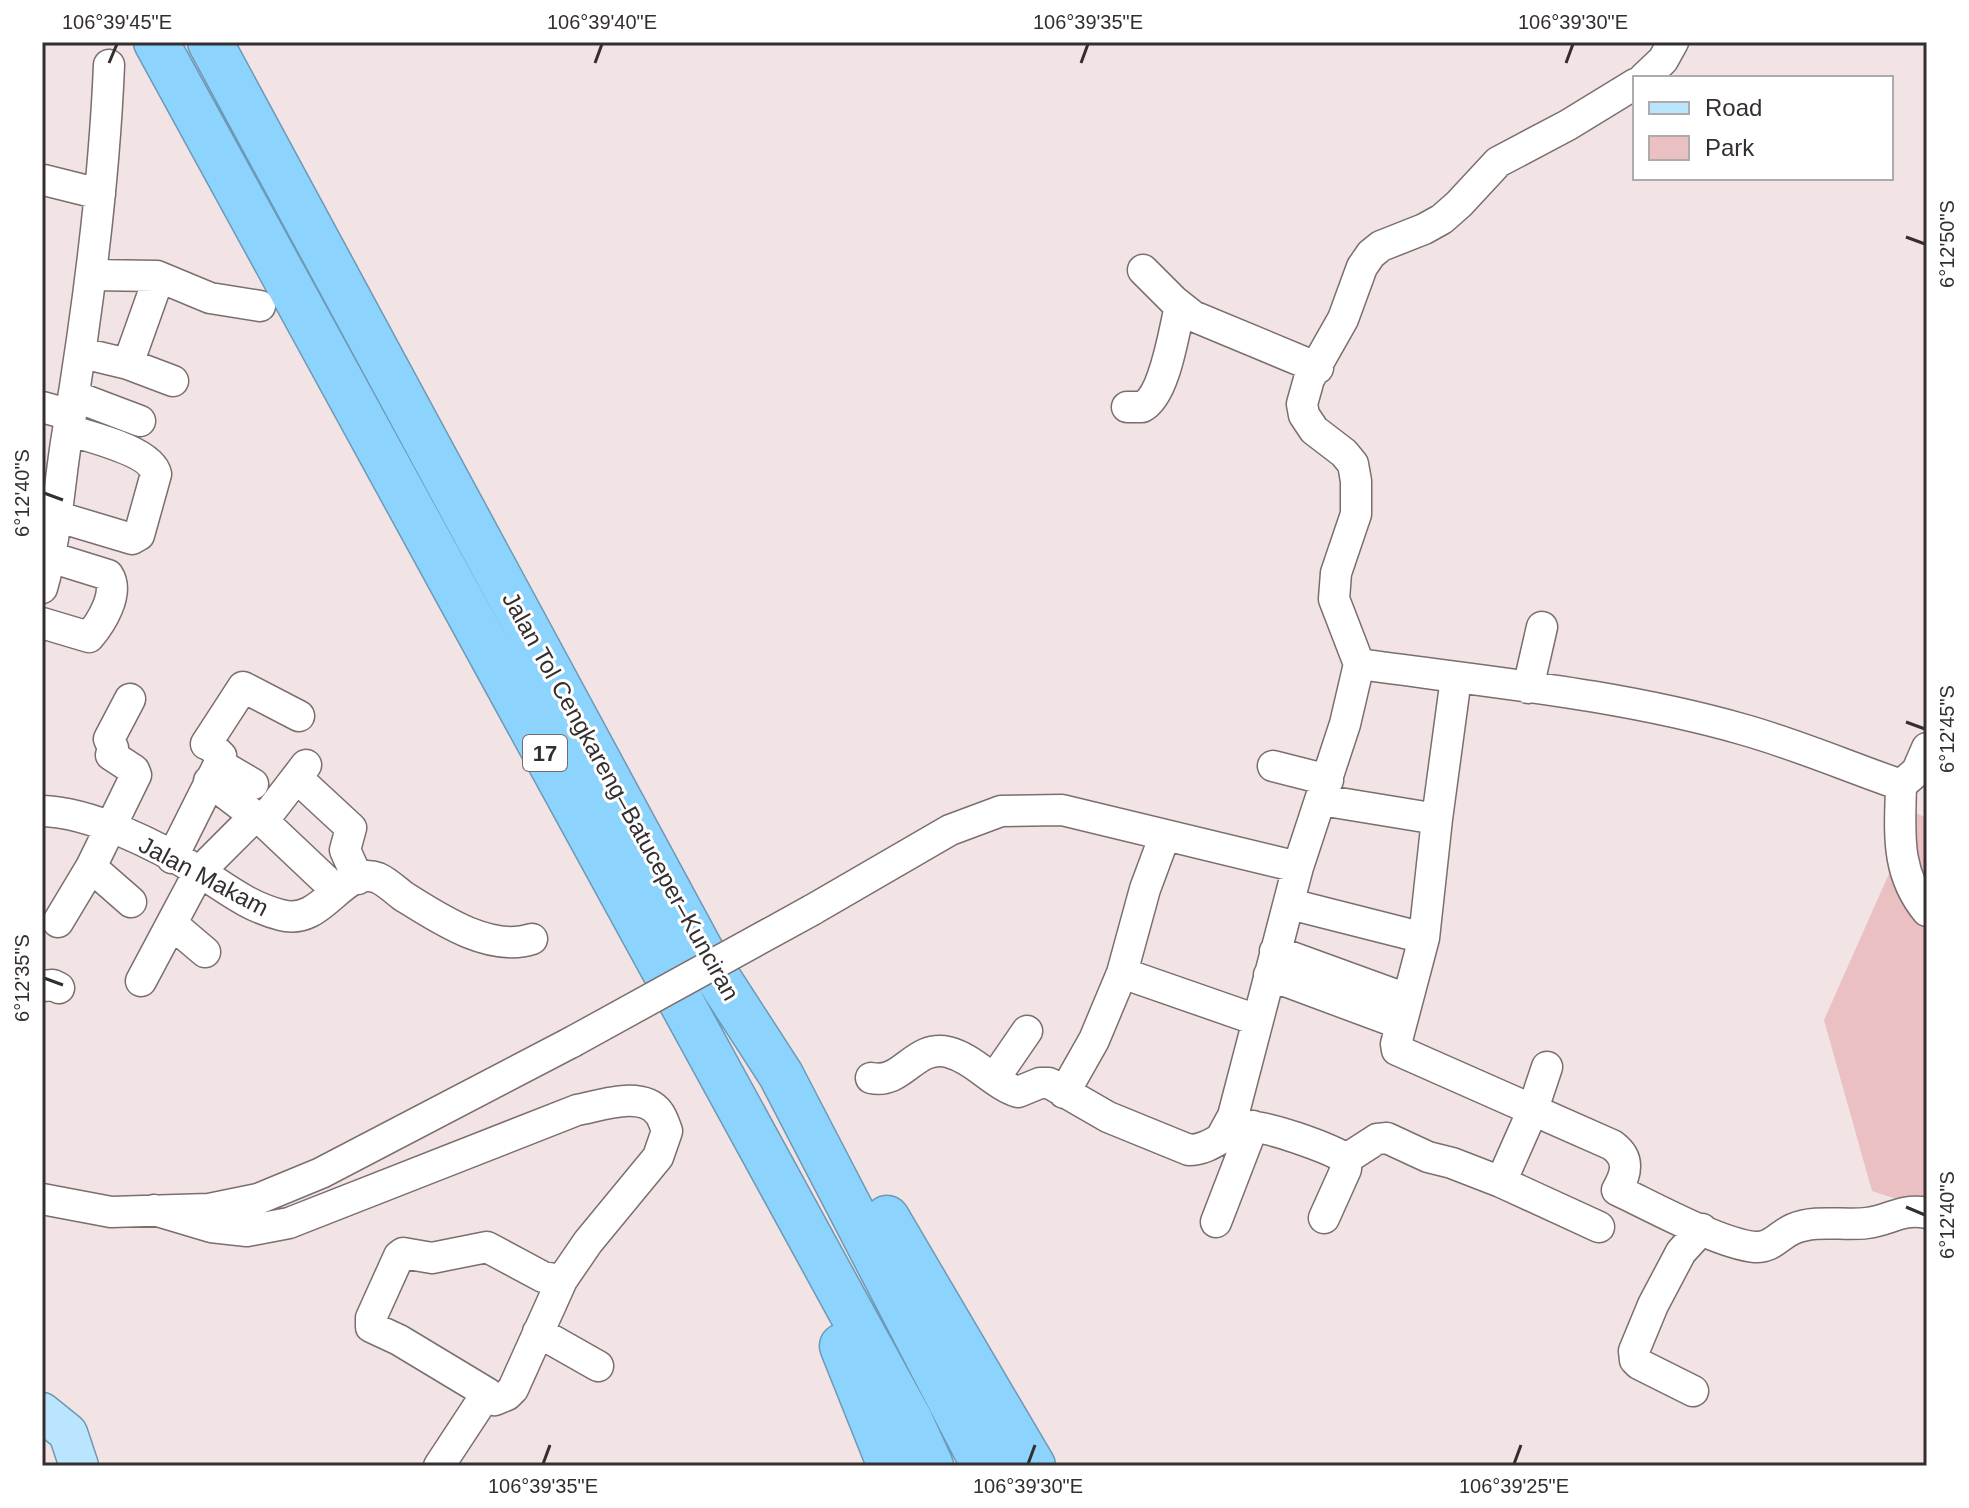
<svg xmlns="http://www.w3.org/2000/svg" width="1969" height="1508" viewBox="0 0 1969 1508" font-family="Arial,sans-serif">
<rect width="100%" height="100%" fill="#f2e3e4"/>
<path fill="#eac0c3" d="M 1916,813 L 1927,818 L 1927,1209 L 1872,1191 L 1824,1020 Z"/>
<g fill="none" stroke-linecap="round" stroke-linejoin="round">
<defs>
<path id="minor" d="M 1644,78 L 1663,60 L 1673,42
M 44,180 L 100,194
M 1143,270 L 1174,301 L 1193,316 L 1318,368
M 91,275 L 157,276 L 210,298 L 260,306
M 82,353 L 128,364 L 173,381
M 128,364 L 159,277
M 74,396 L 140,421
M 42,407 L 71,415
M 1127,407 L 1142,407 C 1165,396 1174,331 1180,306
M 55,516 L 132,539 L 139,535 L 156,474 C 151,451 90,437 68,430
M 42,588 C 57,537 59,482 68,430 C 88,309 104,188 109,65
M 42,623 L 89,637 C 101,623 120,593 108,575 L 50,557
M 1359,664 C 1488,682 1620,694 1745,730 C 1798,745 1849,767 1901,785
M 1528,688 L 1542,627
M 219,764 L 253,784
M 306,765 L 263,821 L 336,890
M 1273,766 L 1328,780
M 297,778 L 351,828 L 345,850 L 358,879
M 1901,785 C 1900,832 1895,872 1927,911
M 1901,785 L 1917,771 L 1927,748
M 1321,800 L 1437,819 L 1456,678
M 42,811 C 91,812 158,846 200,872 C 227,889 249,907 281,915 C 324,927 341,864 378,878 C 387,882 395,890 403,896 C 438,918 490,953 532,939
M 1437,819 L 1424,938 L 1396,1044 L 1397,1050 L 1612,1145 C 1630,1158 1627,1173 1617,1190 C 1651,1206 1720,1244 1755,1247 C 1772,1248 1779,1235 1793,1229 C 1816,1219 1843,1226 1867,1223 C 1891,1220 1901,1208 1927,1213
M 172,858 L 219,764 L 221,756 L 211,746 L 206,744 L 243,687 L 299,716
M 91,867 L 131,902
M 1290,904 L 1424,938
M 812,910 L 950,830 L 1001,811 L 1062,810 L 1298,867
M 58,922 L 91,867 L 136,775 L 134,770 L 111,755 L 113,748 L 109,739 L 130,699
M 172,924 L 205,952
M 1275,951 L 1407,999
M 1122,973 L 1257,1020
M 1269,975 L 1401,1024
M 141,981 L 199,872 L 255,816 L 209,781
M 42,986 L 53,985 L 59,988
M 871,1078 C 903,1085 914,1044 948,1052 C 975,1059 993,1084 1018,1092 L 1040,1083 L 1049,1083 L 1108,1117 L 1189,1150 C 1211,1150 1225,1132 1246,1127 C 1261,1123 1332,1149 1346,1159
M 994,1079 L 1027,1031
M 1064,1093 L 1094,1040 L 1122,973 L 1145,889 L 1165,835
M 1221,1138 L 1233,1116 L 1298,867 L 1345,724 L 1359,664 L 1334,599 L 1336,573 L 1356,514 L 1356,481 L 1353,464 L 1344,453 L 1314,430 L 1304,415 L 1302,404 L 1309,379 L 1343,319 L 1362,267 L 1371,254 L 1381,246 L 1424,229 L 1442,219 L 1459,204 L 1498,162 L 1568,125 L 1635,84
M 1346,1159 L 1377,1139 L 1387,1138 L 1428,1157 L 1452,1163 L 1501,1182 L 1532,1112 L 1547,1067
M 1501,1182 L 1599,1227
M 42,1199 L 111,1212 L 209,1209 L 258,1199 L 321,1173 L 572,1042
M 154,1210 L 211,1227 L 247,1231 L 289,1223 L 577,1110 C 600,1106 642,1090 659,1113 C 663,1118 665,1126 667,1131 L 658,1157 L 588,1242 L 562,1280 L 513,1389 L 507,1395 L 495,1400 L 487,1393 L 439,1466
M 1324,1218 L 1346,1169 L 1346,1159
M 1216,1222 L 1253,1126
M 538,1332 L 598,1366
M 1693,1391 L 1639,1364 L 1635,1360 L 1634,1351 L 1653,1305 L 1681,1252 L 1702,1229
M 487,1393 L 399,1340 L 371,1327 L 371,1318 L 399,1256 L 403,1253 L 432,1258 L 487,1247 L 543,1277 L 562,1280"/>
<path id="major" d="M 42,1412 L 68,1433 L 79,1466"/>
<path id="highway" d="M 156,42 L 910,1420 L 931,1466
M 210,42 L 704,956 L 781,1075 L 984,1466
M 887,1218 L 1033,1466
M 842,1346 L 890,1466"/>
</defs>
<use href="#minor" stroke="#7a6e6e" stroke-width="33"/>
<use href="#major" stroke="#6d99b6" stroke-width="41"/>
<use href="#highway" stroke="#6d99b6" stroke-width="47"/>
<use href="#minor" stroke="#fff" stroke-width="30"/>
<use href="#major" stroke="#bae5fe" stroke-width="38"/>
<use href="#highway" stroke="#8cd3fe" stroke-width="44"/>
<defs>
<path id="minor-bridge" d="M 572,1042 L 812,910"/>
</defs>
<use href="#minor-bridge" stroke="#7a6e6e" stroke-width="33" stroke-linecap="butt"/>
<use href="#minor-bridge" stroke="#fff" stroke-width="30"/>
</g>
<path fill="none" stroke="#342e2f" stroke-width="3" d="M 109,63 L 117,44M 595,63 L 602,44M 1081,63 L 1088,44M 1566,63 L 1573,44M 1906,237 L 1925,244M 44,493 L 63,500M 1906,722 L 1925,729M 44,978 L 63,985M 1906,1207 L 1925,1215M 543,1464 L 550,1445M 1028,1464 L 1035,1445M 1514,1464 L 1521,1445"/>
<g text-anchor="middle" dominant-baseline="central" stroke-width="6" stroke-linejoin="round" paint-order="stroke">
<rect fill="#fff" stroke="#716d6d" stroke-width="2" x="523" y="735" width="44" height="36" rx="6"/>
<g font-size="22" font-weight="bold" fill="#342e2f">
<text x="545" y="753">17</text>
</g>
<g font-size="24" fill="#342e2f" stroke="#fff">
<text transform="translate(621 796) rotate(61)">Jalan Tol Cengkareng–Batuceper–Kunciran</text>
<text transform="translate(204 876) rotate(28)">Jalan Makam</text>
</g>
</g>
<rect width="1969" height="1508" fill="none" stroke="#ffffff" stroke-width="88"/>
<rect x="1633" y="76" width="260" height="104" fill="#ffffff" stroke="#aeabac" stroke-width="2"/>
<rect x="1649" y="102" width="40" height="12" fill="#bae5fe" stroke="#aeabac" stroke-width="2"/>
<text x="1705" y="116" font-size="24" fill="#342e2f">Road</text>
<rect x="1649" y="136" width="40" height="24" fill="#eac0c3" stroke="#aeabac" stroke-width="2"/>
<text x="1705" y="156" font-size="24" fill="#342e2f">Park</text>
<rect x="44" y="44" width="1881" height="1420" fill="none" stroke="#342e2f" stroke-width="3"/>
<g font-size="20" text-anchor="middle" fill="#342e2f">
<text x="117" y="29">106°39'45"E</text>
<text x="602" y="29">106°39'40"E</text>
<text x="1088" y="29">106°39'35"E</text>
<text x="1573" y="29">106°39'30"E</text>
<text transform="translate(1947 244) rotate(-90)" y="7">6°12'50"S</text>
<text transform="translate(22 493) rotate(-90)" y="7">6°12'40"S</text>
<text transform="translate(1947 729) rotate(-90)" y="7">6°12'45"S</text>
<text transform="translate(22 978) rotate(-90)" y="7">6°12'35"S</text>
<text transform="translate(1947 1215) rotate(-90)" y="7">6°12'40"S</text>
<text x="543" y="1493">106°39'35"E</text>
<text x="1028" y="1493">106°39'30"E</text>
<text x="1514" y="1493">106°39'25"E</text>
</g>
</svg>
